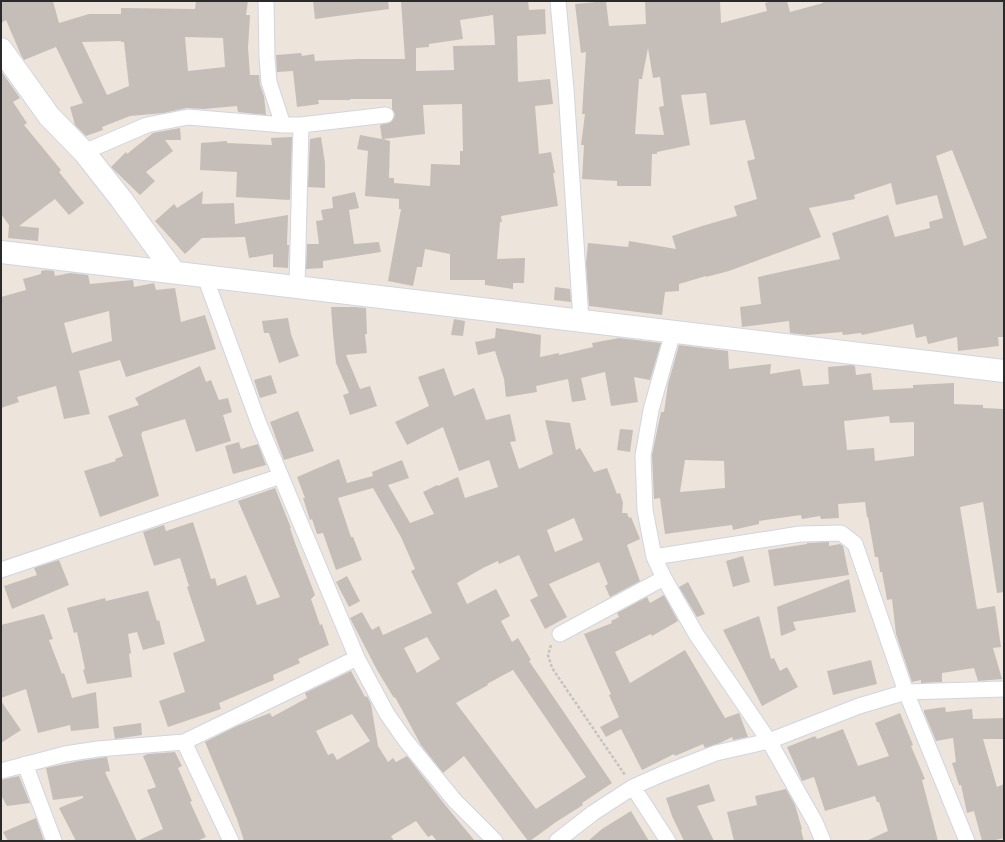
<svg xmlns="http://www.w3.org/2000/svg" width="1005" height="842" viewBox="0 0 1005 842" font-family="'Work Sans',sans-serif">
<rect width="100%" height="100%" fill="#ede4db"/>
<path fill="#c5beb8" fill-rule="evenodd" d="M 1,1 L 53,1 L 59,23 L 89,14 L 121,14 L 121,8 L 195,9 L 196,1 L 248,1 L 246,15 L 250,15 L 248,48 L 250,75 L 259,75 L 260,85 L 264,96 L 266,115 L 238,112 L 237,106 L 204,109 L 186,108 L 164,113 L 130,116 L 102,127 L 103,130 L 86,136 L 75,125 L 70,107 L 83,103 L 56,47 L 24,60 L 21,55 L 6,20 L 1,23 ZM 185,37 L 223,38 L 225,67 L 188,71 ZM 121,41 L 121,42 L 124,42 L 129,86 L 107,95 L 82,42 Z
M 313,1 L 388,1 L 389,9 L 315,19 Z
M 401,1 L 528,1 L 529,10 L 545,9 L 546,34 L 517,36 L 518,82 L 550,79 L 553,104 L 535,106 L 539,154 L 551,152 L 555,173 L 553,173 L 558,206 L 501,216 L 502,222 L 500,222 L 497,259 L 525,258 L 524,283 L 513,283 L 513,289 L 485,285 L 485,280 L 450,280 L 450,254 L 425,249 L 422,267 L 417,267 L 413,286 L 388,281 L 401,209 L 399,209 L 399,199 L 365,196 L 368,151 L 357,149 L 360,135 L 382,139 L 380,125 L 391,122 L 394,118 L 395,114 L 392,109 L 392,99 L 350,99 L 350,100 L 318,100 L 319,104 L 297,107 L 293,71 L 277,72 L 276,55 L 301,53 L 302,56 L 314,54 L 315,61 L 358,59 L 405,59 ZM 493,15 L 495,45 L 453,46 L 454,70 L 416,71 L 416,48 L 429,47 L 429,44 L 463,39 L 460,20 ZM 462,104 L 463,151 L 460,151 L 460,165 L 431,164 L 430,186 L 394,183 L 394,178 L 389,178 L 390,141 L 383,139 L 425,134 L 423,105 Z
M 606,1 L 609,26 L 646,24 L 645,2 L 720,1 L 721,23 L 767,11 L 765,3 L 772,1 L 787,1 L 790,12 L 823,3 L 822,1 L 1004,1 L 1004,337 L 998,337 L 999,346 L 958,351 L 957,337 L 928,344 L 926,336 L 916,338 L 913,324 L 862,335 L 861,333 L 843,335 L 842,332 L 808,335 L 790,333 L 789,321 L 742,327 L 740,307 L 761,304 L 758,277 L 840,259 L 832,233 L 888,215 L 895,237 L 930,228 L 929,222 L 943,218 L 937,195 L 896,205 L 891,183 L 854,195 L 855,199 L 809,208 L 821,237 L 729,271 L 706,277 L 706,276 L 679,284 L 679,291 L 665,292 L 662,315 L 589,306 L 586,263 L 588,243 L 628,247 L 629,241 L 676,249 L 672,236 L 702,226 L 737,216 L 734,206 L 757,199 L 747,161 L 755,159 L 745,120 L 710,125 L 706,93 L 681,95 L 690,145 L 657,152 L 657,154 L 652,154 L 651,186 L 617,186 L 617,181 L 582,179 L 584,145 L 581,145 L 585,114 L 582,114 L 586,52 L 581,53 L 575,4 ZM 648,48 L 653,78 L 660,77 L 664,106 L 659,107 L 664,135 L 635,134 L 639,79 L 642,79 ZM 952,150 L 987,238 L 964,246 L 936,156 Z
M 1,71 L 20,98 L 13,102 L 27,123 L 24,125 L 61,170 L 59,172 L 84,203 L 69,215 L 55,199 L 19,226 L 39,228 L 38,241 L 8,238 L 9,225 L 1,214 Z
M 180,128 L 181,140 L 165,140 L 173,151 L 146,172 L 155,181 L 140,195 L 111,167 L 126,152 L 127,154 L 153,133 Z
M 292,137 L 290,199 L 289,200 L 236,197 L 237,172 L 200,170 L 201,143 L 227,141 L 227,143 L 272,145 L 271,138 Z
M 321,137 L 325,163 L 325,188 L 308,187 L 310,139 Z
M 203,191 L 202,204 L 234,203 L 235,224 L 288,215 L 287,245 L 289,245 L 288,268 L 273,267 L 273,254 L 249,258 L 245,237 L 202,238 L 185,254 L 155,221 L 174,204 L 177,208 Z
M 355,192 L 359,208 L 349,210 L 354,244 L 379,242 L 381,252 L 323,261 L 323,268 L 306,269 L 307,244 L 319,244 L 316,221 L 323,220 L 321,210 L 333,208 L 332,197 Z
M 46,270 L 54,271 L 55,276 L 70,273 L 88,275 L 90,284 L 133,280 L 134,287 L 154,283 L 156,290 L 175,288 L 181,322 L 205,315 L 216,349 L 126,377 L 120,360 L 79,371 L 90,414 L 64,419 L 56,386 L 17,397 L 19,402 L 1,408 L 1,297 L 26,290 L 23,279 L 41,274 L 41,271 ZM 109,311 L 112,341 L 72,353 L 64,323 Z
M 555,287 L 570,289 L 571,302 L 554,300 Z
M 331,307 L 355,307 L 366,308 L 367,334 L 365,334 L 367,353 L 346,355 L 360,389 L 370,386 L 377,406 L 350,415 L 343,395 L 349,393 L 336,363 L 333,334 Z
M 288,318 L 291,334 L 299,356 L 279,363 L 269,333 L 264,333 L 262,321 Z
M 454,319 L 465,321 L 463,336 L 451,335 Z
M 496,328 L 541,335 L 540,357 L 559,353 L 559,355 L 593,347 L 592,343 L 619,338 L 661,343 L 650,380 L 634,377 L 638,402 L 611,406 L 605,372 L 581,378 L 586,400 L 572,402 L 568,379 L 536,386 L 537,392 L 506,397 L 504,379 L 495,351 L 478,355 L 475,342 L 495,338 Z
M 679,345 L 728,351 L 729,369 L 771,364 L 770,374 L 800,369 L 803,386 L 829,384 L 828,367 L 851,365 L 855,366 L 856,375 L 871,373 L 873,390 L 913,388 L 913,385 L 954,383 L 954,404 L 983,405 L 983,408 L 1004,409 L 1004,592 L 997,593 L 983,502 L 960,507 L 977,609 L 995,606 L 1001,647 L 993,648 L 1002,679 L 978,681 L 974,668 L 942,673 L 942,682 L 921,683 L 921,680 L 912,682 L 896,634 L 892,599 L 887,600 L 882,572 L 880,572 L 878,557 L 875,557 L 868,517 L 867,517 L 865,502 L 838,504 L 839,518 L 821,519 L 820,516 L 802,519 L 801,515 L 759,521 L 759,524 L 733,530 L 732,525 L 665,534 L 660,498 L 654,499 L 652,455 L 661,412 L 664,412 L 668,384 ZM 889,416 L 890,423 L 914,422 L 914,456 L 875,461 L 874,448 L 847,450 L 844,421 ZM 685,460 L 724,461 L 725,488 L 680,492 Z
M 200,366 L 206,382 L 211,380 L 219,400 L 228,398 L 232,412 L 223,415 L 231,441 L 196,452 L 185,419 L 142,432 L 142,434 L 141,434 L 159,496 L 100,517 L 84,471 L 116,461 L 115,459 L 123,456 L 108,416 L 139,405 L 135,398 Z
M 444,368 L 454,396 L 474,388 L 486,420 L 510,414 L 516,441 L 510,442 L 519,469 L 553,454 L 545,420 L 570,423 L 576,450 L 580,448 L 594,472 L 607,468 L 617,494 L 620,493 L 623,503 L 622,513 L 627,513 L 629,518 L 631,517 L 640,539 L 627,545 L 640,581 L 610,597 L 605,586 L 608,584 L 599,562 L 549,584 L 567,617 L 545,629 L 530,600 L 538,596 L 519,555 L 499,564 L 498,561 L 483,568 L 457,583 L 467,604 L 496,589 L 510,616 L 501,621 L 512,642 L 518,638 L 531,660 L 529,661 L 612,783 L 582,803 L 583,805 L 556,822 L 530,841 L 528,841 L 464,756 L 443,773 L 421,745 L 395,697 L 394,698 L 377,670 L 351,620 L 350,618 L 362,612 L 372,630 L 379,626 L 383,635 L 432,613 L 411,571 L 415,569 L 401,537 L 373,488 L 338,498 L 351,537 L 353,537 L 362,560 L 336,570 L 323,533 L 317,534 L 312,519 L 310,520 L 303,498 L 305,498 L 297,477 L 339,459 L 347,483 L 373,476 L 372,472 L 402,460 L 409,478 L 388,485 L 410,523 L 434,514 L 423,492 L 437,485 L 438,486 L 458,477 L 465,498 L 498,487 L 489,460 L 459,471 L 443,427 L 407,445 L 395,422 L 429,406 L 418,377 ZM 574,518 L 583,540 L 555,552 L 547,530 ZM 427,637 L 440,659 L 417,673 L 404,648 ZM 513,670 L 586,777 L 536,809 L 456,703 L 488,685 L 487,684 Z
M 271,375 L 277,393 L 260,398 L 254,380 Z
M 298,411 L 314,451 L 284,460 L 270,422 Z
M 620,429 L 633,430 L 630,452 L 617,450 Z
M 239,442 L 241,449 L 258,444 L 266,465 L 233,474 L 225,446 Z
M 275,488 L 291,528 L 290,528 L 295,543 L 315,595 L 311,599 L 320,625 L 322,624 L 329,645 L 298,659 L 300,663 L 273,675 L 274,680 L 219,703 L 221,709 L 168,727 L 159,701 L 185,692 L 173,653 L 205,641 L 187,587 L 189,586 L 180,558 L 154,566 L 143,532 L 164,525 L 166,531 L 193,522 L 211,579 L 215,578 L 217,586 L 246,575 L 257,605 L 280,597 L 238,501 Z
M 829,542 L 829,546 L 840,544 L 843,546 L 849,575 L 774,586 L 768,550 L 807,544 L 807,543 Z
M 743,556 L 750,582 L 733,587 L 726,561 Z
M 59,560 L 69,585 L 12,609 L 4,586 L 37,575 L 34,568 Z
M 347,576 L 360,601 L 349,607 L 336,582 Z
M 849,579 L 856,612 L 793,622 L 796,630 L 781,636 L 777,607 Z
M 688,582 L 705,614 L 697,617 L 679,587 Z
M 148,591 L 157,621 L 159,620 L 165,644 L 143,650 L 137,632 L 128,634 L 131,653 L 129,654 L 132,677 L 87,684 L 83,670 L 85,669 L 77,632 L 74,633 L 67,608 L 105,598 L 106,601 Z
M 664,595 L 678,621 L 652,636 L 651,634 L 615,652 L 630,683 L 685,650 L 725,718 L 739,713 L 748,737 L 733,740 L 732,737 L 720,743 L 705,748 L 703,744 L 675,756 L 674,754 L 642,770 L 621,729 L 606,737 L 600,727 L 619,717 L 609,695 L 611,694 L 584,634 L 612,623 L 611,621 L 619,617 L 617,613 L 647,597 L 650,603 Z
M 44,614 L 53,639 L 49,640 L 62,674 L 64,673 L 72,698 L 96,692 L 99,728 L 71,731 L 70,725 L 38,733 L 26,689 L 1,698 L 1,625 Z
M 759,616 L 771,659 L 774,658 L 780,671 L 787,667 L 798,687 L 762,706 L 723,630 Z
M 871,660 L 877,684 L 833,695 L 827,671 Z
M 351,671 L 365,697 L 367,696 L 371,704 L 378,746 L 388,762 L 393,758 L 396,762 L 407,756 L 446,806 L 475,841 L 437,841 L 432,835 L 428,837 L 416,821 L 391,836 L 394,841 L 244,841 L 237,819 L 205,742 L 237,726 L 270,713 L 272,717 L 307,698 L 305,693 ZM 352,714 L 370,741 L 337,760 L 333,753 L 328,755 L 316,731 Z
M 1,701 L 21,730 L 1,743 Z
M 945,707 L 946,712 L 972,709 L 973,719 L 1004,718 L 1004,739 L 983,739 L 997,787 L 1004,784 L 1004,838 L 991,841 L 982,841 L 974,811 L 967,813 L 961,785 L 959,785 L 952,763 L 956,762 L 953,738 L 936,741 L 924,712 L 924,710 Z
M 900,713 L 913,745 L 911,746 L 925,779 L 922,780 L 938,841 L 866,841 L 888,831 L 879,802 L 877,802 L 875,796 L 825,811 L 814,777 L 802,781 L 787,747 L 815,736 L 817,739 L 843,729 L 858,766 L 889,756 L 875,723 Z
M 141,723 L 142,735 L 115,739 L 113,727 Z
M 175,752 L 182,766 L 178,768 L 192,801 L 190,802 L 206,837 L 197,841 L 76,841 L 59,808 L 83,798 L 83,796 L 53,800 L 46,768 L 79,761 L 107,757 L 110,771 L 105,772 L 137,841 L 163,829 L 147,790 L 156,787 L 143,756 L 148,754 Z
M 19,776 L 30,803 L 7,806 L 1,795 L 1,780 Z
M 709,784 L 715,801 L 697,806 L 714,841 L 684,841 L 672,816 L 666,798 Z
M 786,789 L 795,805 L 802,829 L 801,830 L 804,841 L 734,841 L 727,812 L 757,805 L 755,796 Z
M 631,811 L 649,841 L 588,841 L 602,829 Z
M 36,818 L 44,841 L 8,841 L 3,832 Z"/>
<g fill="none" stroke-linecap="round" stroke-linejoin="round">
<defs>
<path id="street" d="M 266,1 L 267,58 L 269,82 L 283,125
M 558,1 L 566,89 L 581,320
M 84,152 L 147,125 L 188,117 L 283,125 L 301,125 L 386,115
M 205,277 L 259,424 L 357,658 L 387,714 L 406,741 L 455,801 L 495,841
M 297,287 L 301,125
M 673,332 L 651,410 L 643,456 L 645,510 L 654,557 L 664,578 L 696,634 L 769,741 L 815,822 L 823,841
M 654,557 L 800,534 L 841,533 L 855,544 L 906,692 L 967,841
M 1,570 L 281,476
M 560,634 L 664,578
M 184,742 L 231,841
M 25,764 L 54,841
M 1,771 L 65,754 L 98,749 L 184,742 L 357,658
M 633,787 L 668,841
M 557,841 L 593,813 L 633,787 L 662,774 L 716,753 L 769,741 L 859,706 L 906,692 L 1004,689"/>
<path id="secondary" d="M 1,49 L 49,116 L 84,152 L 121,199 L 174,272
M 1,252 L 1004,371"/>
</defs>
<use href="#street" stroke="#d0d5e3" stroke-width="17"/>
<use href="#secondary" stroke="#d0d5e3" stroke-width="24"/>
<path stroke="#c3c3c3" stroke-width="2.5" stroke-dasharray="3 2" stroke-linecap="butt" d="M 551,645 L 548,655 L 552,668 L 625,775"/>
<use href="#street" stroke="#fff" stroke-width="15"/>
<use href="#secondary" stroke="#fff" stroke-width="22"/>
</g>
<rect width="1005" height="842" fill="none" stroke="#2a2a2a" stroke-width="4"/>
</svg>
